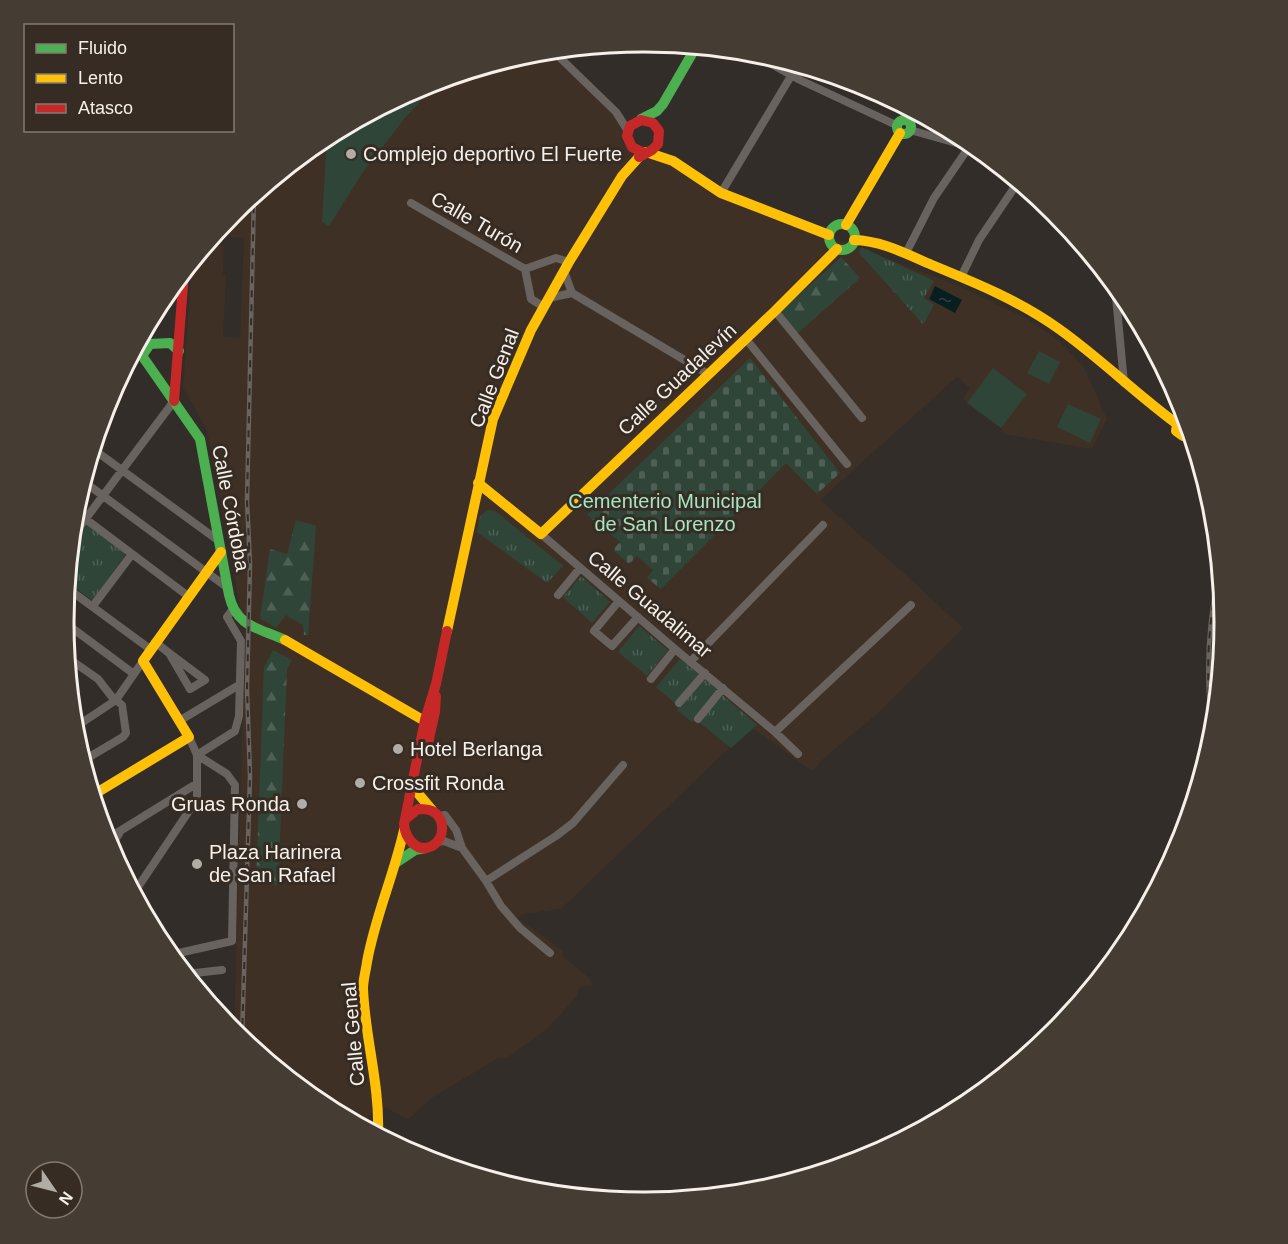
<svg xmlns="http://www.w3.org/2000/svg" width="1288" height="1244" viewBox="0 0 1288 1244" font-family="Helvetica,sans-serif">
<defs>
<pattern id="forest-firs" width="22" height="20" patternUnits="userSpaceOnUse" patternTransform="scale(1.5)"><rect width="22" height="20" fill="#2f4538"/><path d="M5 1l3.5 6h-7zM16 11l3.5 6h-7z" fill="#4e6055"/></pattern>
<pattern id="cemetery-stones" width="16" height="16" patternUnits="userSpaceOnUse" patternTransform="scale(1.5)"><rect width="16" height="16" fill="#2f4538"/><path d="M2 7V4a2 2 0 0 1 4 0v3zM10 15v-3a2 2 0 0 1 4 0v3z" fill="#4e6055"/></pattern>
<pattern id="park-tufts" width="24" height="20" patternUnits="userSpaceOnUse" patternTransform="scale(1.5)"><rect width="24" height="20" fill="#2f4538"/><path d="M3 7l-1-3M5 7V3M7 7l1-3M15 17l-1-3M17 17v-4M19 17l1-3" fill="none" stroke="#4e6055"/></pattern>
<pattern id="water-ripples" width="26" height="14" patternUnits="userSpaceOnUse" patternTransform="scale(1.5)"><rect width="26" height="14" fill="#071f20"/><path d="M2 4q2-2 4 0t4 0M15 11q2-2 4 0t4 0" fill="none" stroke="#2c4041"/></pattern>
</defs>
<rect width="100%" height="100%" fill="#322d28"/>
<path fill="#3f3025" d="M 555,51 L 625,117 L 633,152 L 631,161 L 648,155 L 667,156 L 758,209 L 961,287 L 1028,319 L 1058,340 L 1084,367 L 1107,419 L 1092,449 L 1005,434 L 1001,428 L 963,399 L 970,388 L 957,377 L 820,500 L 906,575 L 963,628 L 877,714 L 826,756 L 812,771 L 751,727 L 561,909 L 522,914 L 518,918 L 563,951 L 563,956 L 590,979 L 593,986 L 582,986 L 577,992 L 577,996 L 548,1028 L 507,1058 L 498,1058 L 430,1099 L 410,1118 L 405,1118 L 385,1107 L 378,1107 L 367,1118 L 367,1128 L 321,1104 L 234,1032 L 245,614 L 241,612 L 207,430 L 183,388 L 192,264 L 206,246 L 224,246 L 223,275 L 226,275 L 223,337 L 240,338 L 244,238 L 230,237 L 231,215 L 234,212 L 322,140 L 422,86 L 531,53 Z"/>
<path fill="url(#forest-firs)" d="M 841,257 L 860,278 L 798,333 L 780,312 Z
M 296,520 L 316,526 L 308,635 L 304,635 L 303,625 L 286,615 L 276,628 L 260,618 L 270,549 L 287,554 Z
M 273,650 L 292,660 L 287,669 L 278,885 L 256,883 L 264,667 Z"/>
<path fill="url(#cemetery-stones)" d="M 750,358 L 840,473 L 817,494 L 786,463 L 661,589 L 647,578 L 653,570 L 637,556 L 629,564 L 613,550 L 620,542 L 587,515 Z"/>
<path fill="url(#park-tufts)" d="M 861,247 L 934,281 L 924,298 L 934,305 L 923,324 L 859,253 Z
M 488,510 L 495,511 L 563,566 L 547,583 L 477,532 L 480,516 Z
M 88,523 L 127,552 L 93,601 L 68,583 L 72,546 Z
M 581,576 L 610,602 L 592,623 L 563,597 Z
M 639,626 L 668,650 L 647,676 L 618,652 Z
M 680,659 L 700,675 L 676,704 L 656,687 Z
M 704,678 L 719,690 L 692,722 L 677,710 Z
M 721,694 L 757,725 L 731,748 L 699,722 Z"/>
<path fill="#2f4538" d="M 439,81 L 405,118 L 363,172 L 329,226 L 322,222 L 327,137 L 422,86 Z
M 1039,351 L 1060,362 L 1049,384 L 1027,373 Z
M 993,368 L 1027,394 L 1001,428 L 967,403 Z
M 1068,404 L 1101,419 L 1090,443 L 1057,427 Z"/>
<path fill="url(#water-ripples)" d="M 935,286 L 962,300 L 955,313 L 929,299 Z"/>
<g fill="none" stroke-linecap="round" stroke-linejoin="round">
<path stroke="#68635f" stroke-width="8" d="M 553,51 L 616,112 L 628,131
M 750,52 L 800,80 L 896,125
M 910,130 L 978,149
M 721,193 L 791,76
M 411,203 L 525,269 L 556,258 L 569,262
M 906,253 L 934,198 L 971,144
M 525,269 L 531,299 L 544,307
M 564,271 L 572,293 L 708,374
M 962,275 L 979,240 L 1018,182
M 1115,286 L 1124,383
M 549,298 L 572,293
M 775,311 L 862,418
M 746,339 L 847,464
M 93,449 L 219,541
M 83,481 L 228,588
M 75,511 L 188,596
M 541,534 L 675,649 L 775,732 L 798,754
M 72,537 L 174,401
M 67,588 L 150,649
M 558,595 L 580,568
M 619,601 L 594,631 L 612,646 L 638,617
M 93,606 L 132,554
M 64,622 L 134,674
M 155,642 L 169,653 L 190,689 L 205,680 L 169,653
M 68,658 L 98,679 L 112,697 L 122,705 L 126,733 L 123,737 L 91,756 L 87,757 L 80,751
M 690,662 L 823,525
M 651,679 L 675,649
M 679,703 L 705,673
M 698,719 L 723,688
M 179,721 L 239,685
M 74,728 L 116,700 L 143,661
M 775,732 L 911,605
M 197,755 L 235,731 L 239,716 L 241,641 L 227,617 L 233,609
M 439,816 L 445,815 L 456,830 L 462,848 L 486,881 L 501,906 L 520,928 L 550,953
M 107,839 L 196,784
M 437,842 L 444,841 L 462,848
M 110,847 L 119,834
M 486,881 L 556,836 L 573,823 L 623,765
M 134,893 L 197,799 L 197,755 L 189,737
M 170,955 L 232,941 L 235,785 L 227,774 L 197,755
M 186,974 L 222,970"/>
<path stroke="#4caf50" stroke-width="10" d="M 641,119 L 657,111 L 663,104 L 696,47
M897 127a7 7 0 1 1 14 0a7 7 0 1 1-14 0Z
M829 237a13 13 0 1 1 26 0a13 13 0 1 1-26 0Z
M 136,347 L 200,439 L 229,595 C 236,627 259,628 285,640
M 142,356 L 150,344 L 170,343 L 179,351
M 397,862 L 415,850 L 426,848"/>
<path stroke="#ffc107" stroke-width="10" d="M 646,152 L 673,161 L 721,193 L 829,235
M 846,225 L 900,133
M 854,240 C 883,241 906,254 932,265 C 976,283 1020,301 1059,329 C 1100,358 1136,394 1177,424
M 1186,419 L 1181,419 L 1177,424 L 1176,431 L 1183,436 L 1190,434
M 478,483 L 541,534 L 775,311 L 837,249
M 447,631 L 493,419 L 531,330 L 569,262 L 622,176 L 639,157
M 285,640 L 428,723
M 417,783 L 416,791 L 432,810
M 93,795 L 189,737 L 143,661 L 221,552
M 378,1134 C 380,1085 365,1038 363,989 C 363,980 366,970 367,962 C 375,917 394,875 404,830"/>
<path stroke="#c62828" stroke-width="10" d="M 639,157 L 652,150 L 658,144 L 659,131 L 653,123 L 641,120 L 630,126 L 627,136 L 632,147 L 644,153
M 174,401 L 184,273
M 427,748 L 435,712 L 436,696
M 407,818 L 418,809 C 422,809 428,809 432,811 C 446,818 445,839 432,846 C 416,854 405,837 404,824 L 425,720 L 436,684 L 447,631"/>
<defs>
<path id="rail" d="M 1213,736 C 1205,681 1207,627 1219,572
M 242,1039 L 250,776 L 247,689 L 250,564 L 247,501 L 254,195"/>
</defs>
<use href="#rail" stroke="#696460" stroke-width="4.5"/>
<use href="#rail" stroke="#362c24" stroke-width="2" stroke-dasharray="7" stroke-linecap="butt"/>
</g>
<g fill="#b1aca6" stroke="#362c24" stroke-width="2">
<circle cx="351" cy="154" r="6"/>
<circle cx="398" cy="749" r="6"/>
<circle cx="360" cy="783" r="6"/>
<circle cx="302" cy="804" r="6"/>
<circle cx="197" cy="864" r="6"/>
</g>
<g text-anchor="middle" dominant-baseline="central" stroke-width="6" stroke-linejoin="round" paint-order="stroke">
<g font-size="20" fill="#f6f0ea" stroke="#362c24" text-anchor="start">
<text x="363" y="154">Complejo deportivo El Fuerte</text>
<text x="410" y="749">Hotel Berlanga</text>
<text x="372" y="783">Crossfit Ronda</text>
<text x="290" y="804" text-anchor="end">Gruas Ronda</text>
<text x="209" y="852">Plaza Harinera<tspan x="209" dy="23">de San Rafael</tspan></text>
</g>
<g font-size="20" fill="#f6f0ea" stroke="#362c24">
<text transform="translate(477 222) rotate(30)">Calle Turón</text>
<text transform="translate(494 378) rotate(-69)">Calle Genal</text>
<text transform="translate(677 379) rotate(-43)">Calle Guadalevín</text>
<text transform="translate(231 508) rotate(79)">Calle Córdoba</text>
<text transform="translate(650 604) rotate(40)">Calle Guadalimar</text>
<text transform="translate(353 1034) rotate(-95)">Calle Genal</text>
</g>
<g font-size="20" fill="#a2e6c2" stroke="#362c24">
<text x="665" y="501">Cementerio Municipal<tspan x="665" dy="23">de San Lorenzo</tspan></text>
</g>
</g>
<path d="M0 0H1288V1244H0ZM74 622a570 570 0 1 1 1140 0a570 570 0 1 1-1140 0Z" fill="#453c34" fill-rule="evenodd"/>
<path fill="none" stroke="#f6f0ea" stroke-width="3" d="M74 622a570 570 0 1 1 1140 0a570 570 0 1 1-1140 0Z"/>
<rect x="24" y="24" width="210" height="108" fill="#362c24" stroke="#837a73" stroke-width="1.5"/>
<rect x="36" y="44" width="30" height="9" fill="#4caf50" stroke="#837a73" stroke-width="1.5"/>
<text x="78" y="54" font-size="18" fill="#f6f0ea">Fluido</text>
<rect x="36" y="74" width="30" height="9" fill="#ffc107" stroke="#837a73" stroke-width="1.5"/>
<text x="78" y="84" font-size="18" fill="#f6f0ea">Lento</text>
<rect x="36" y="104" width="30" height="9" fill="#c62828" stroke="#837a73" stroke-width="1.5"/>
<text x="78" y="114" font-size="18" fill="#f6f0ea">Atasco</text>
<g transform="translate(54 1190) rotate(125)"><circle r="28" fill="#362c24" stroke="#837a73" stroke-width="1.5"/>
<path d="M0-4.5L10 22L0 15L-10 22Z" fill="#b1aca6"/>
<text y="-9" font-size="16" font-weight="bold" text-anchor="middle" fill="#f6f0ea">N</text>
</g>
</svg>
